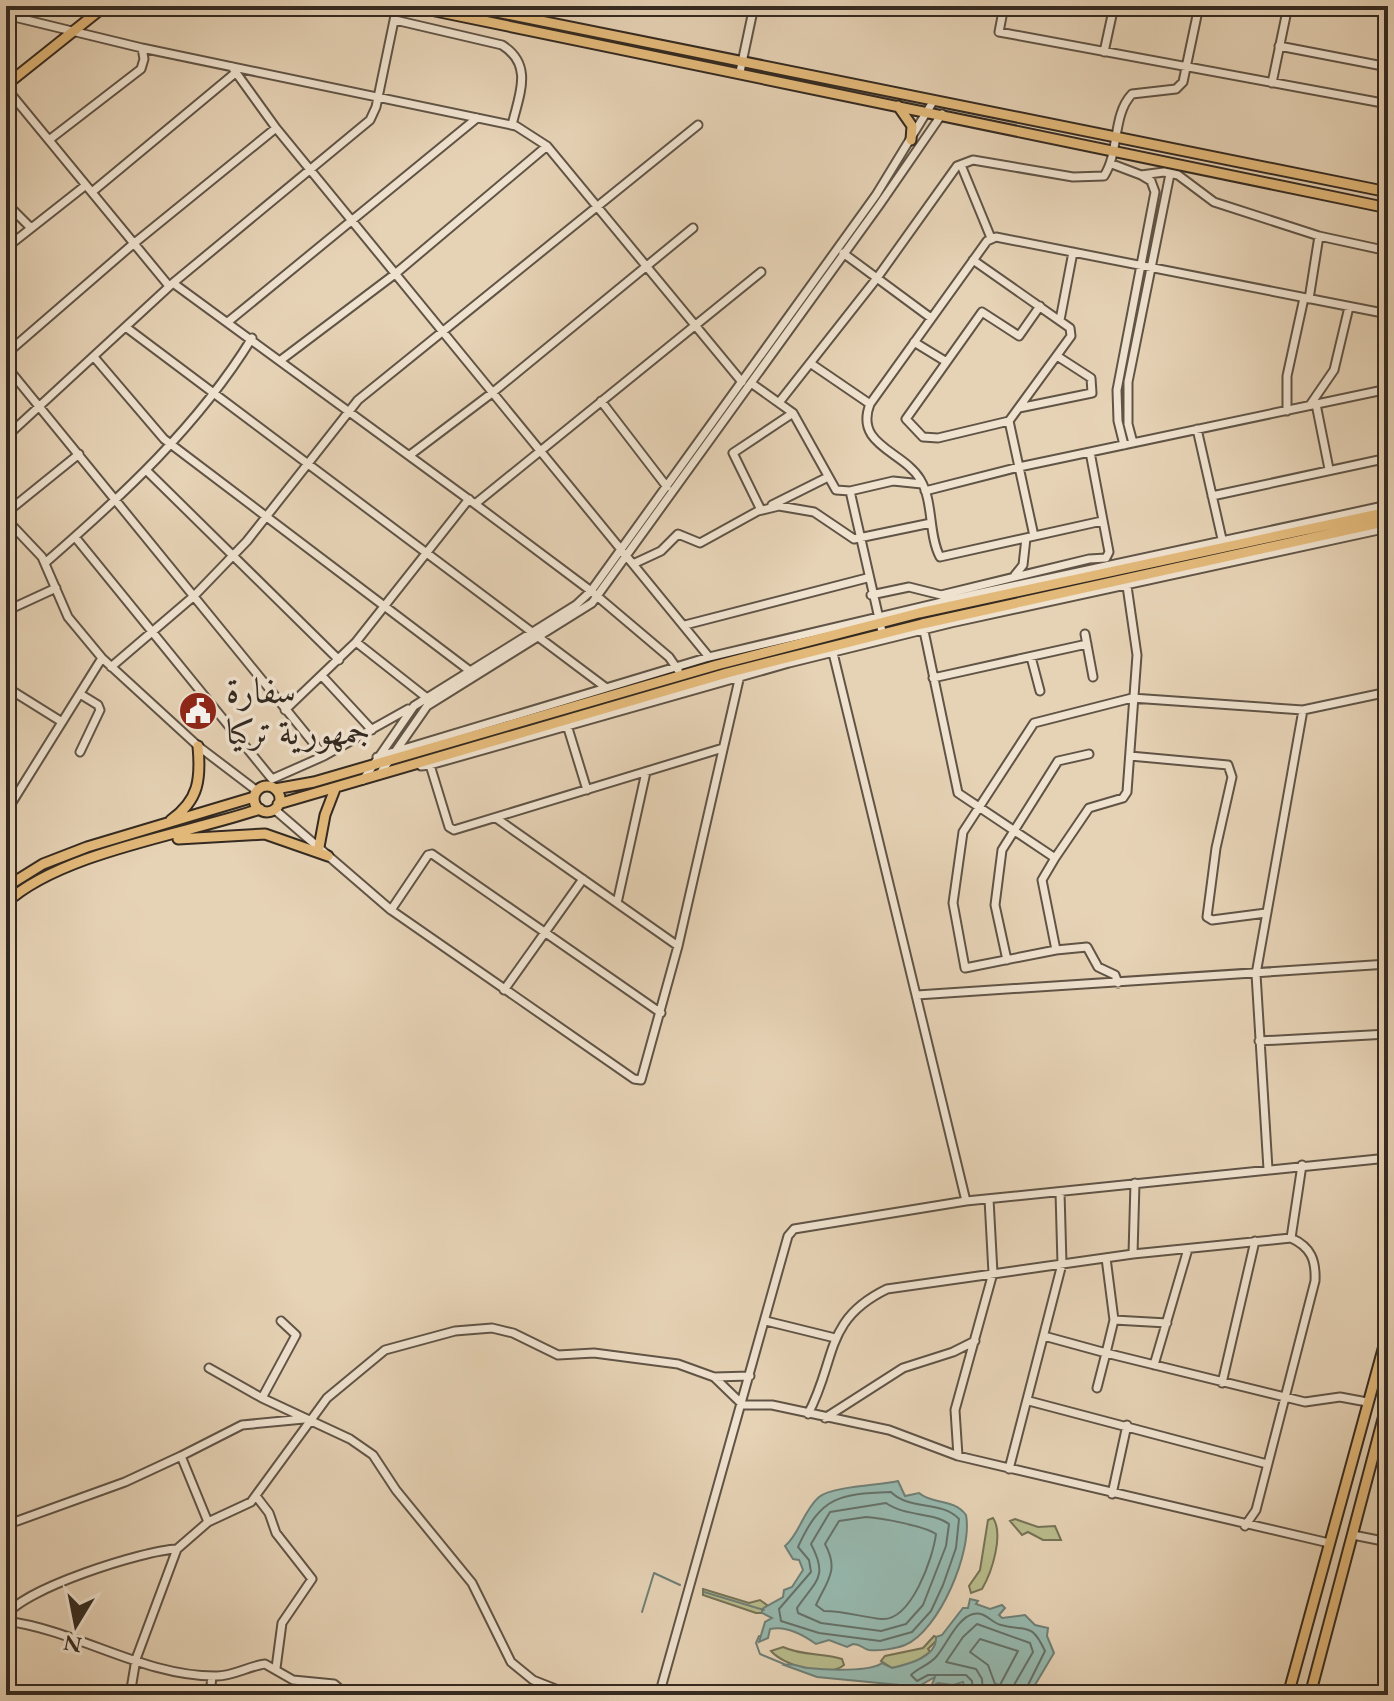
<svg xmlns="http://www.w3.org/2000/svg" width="1394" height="1701" viewBox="0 0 1394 1701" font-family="'EB Garamond',Amiri,serif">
<rect width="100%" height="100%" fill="#e6d2b5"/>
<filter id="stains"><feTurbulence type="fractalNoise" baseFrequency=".0025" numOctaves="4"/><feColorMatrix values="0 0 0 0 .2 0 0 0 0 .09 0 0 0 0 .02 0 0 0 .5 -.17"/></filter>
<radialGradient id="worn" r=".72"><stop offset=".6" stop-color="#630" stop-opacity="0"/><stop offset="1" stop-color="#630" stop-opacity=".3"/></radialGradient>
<path fill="#b8bb8b" stroke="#767256" stroke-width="2" d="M 993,1518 C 1004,1534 992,1572 982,1589 L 971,1593 L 969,1586 L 980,1570 L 988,1520 Z
M 1015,1519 L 1038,1527 L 1055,1526 L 1061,1540 L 1043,1540 L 1028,1532 L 1022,1535 L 1010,1521 Z
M 703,1589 L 749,1603 L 760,1600 L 767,1605 L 762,1613 L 756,1613 L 703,1595 Z
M 934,1636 L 939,1638 L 928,1649 L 930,1652 L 914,1663 L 892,1668 L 881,1661 L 885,1656 L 923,1648 Z
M 783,1647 C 802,1656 823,1653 842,1659 L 844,1665 C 827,1679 783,1665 771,1651 Z"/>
<path fill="#96b8ae" stroke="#6f7f76" stroke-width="2" d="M 898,1481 L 905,1496 L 919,1493 C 933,1505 953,1498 966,1515 C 973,1551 939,1631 905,1645 C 895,1649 879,1651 869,1650 C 863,1649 861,1644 853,1644 L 847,1647 L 829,1640 L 816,1644 C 805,1636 787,1625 770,1629 L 768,1638 L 759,1642 L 765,1622 L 772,1618 L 762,1613 L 762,1609 L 783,1597 L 784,1590 L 792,1587 L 803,1570 L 799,1560 L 793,1559 L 785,1546 C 799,1535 803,1511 819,1497 C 832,1486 884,1485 898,1481 Z
M 970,1599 L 978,1601 L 976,1604 L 990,1609 L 1002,1605 L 1005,1608 L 999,1615 L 1002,1618 L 1025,1615 L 1035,1625 L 1048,1628 L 1047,1636 L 1054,1653 L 1029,1695 L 966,1695 L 963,1682 L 953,1685 L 938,1683 L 931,1687 L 935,1677 L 921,1685 L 949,1695 L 910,1695 L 913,1689 L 910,1686 L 817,1677 L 784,1665 C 792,1662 799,1667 808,1668 C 826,1670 871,1672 882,1663 L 892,1668 C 909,1664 937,1657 936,1637 L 942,1635 L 963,1608 L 968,1608 Z"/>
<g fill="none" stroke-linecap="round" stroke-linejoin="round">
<path stroke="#657168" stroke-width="2" d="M 891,1492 C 910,1511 941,1500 959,1519 L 956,1548 L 943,1585 L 931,1611 L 912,1632 L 880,1641 L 819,1633 L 781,1621 L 779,1609 L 811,1572 L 809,1560 L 798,1547 C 821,1496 839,1494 891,1492 Z
M 886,1503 C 906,1517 933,1512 949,1524 L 946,1546 L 923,1605 L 906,1624 L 881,1631 L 821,1623 L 798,1613 L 797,1608 C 815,1581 829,1578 811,1544 L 830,1512 Z
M 866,1517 C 882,1518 924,1526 936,1534 C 933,1558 911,1622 881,1619 C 862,1617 844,1611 824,1611 L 816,1605 C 826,1582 840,1571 825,1544 L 839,1521 Z
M 980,1639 L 1018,1651 L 1000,1685 L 995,1684 L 988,1665 L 970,1652 Z
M 973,1695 L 972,1681 L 966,1675 L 928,1675 L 917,1681 L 911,1675 C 918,1668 929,1665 936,1657 C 946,1646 957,1618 973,1614 C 986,1611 991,1623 1001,1625 C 1027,1632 1031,1621 1045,1651 L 1023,1695
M 983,1695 L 982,1679 L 976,1669 L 946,1662 L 963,1637 L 977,1624 L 1030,1643 L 1033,1652 L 1014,1685 L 1013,1695"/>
<path stroke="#6f7f76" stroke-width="2" d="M 704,1592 L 764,1610
M 642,1612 L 654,1573 L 680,1585
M 759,1636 L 756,1643 L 760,1654 L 784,1664"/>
<defs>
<path id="minor" d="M 1004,6 L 999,32 L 1388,104
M 6,15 L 142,48 L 516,126 L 547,146 L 742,382
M 395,20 L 502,45 C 534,65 519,95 512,125
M 1279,46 L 1388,67
M 1104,52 L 1114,6
M 232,67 L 276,128 L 709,657
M 740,72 L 754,6
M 1272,83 L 1288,6
M 6,88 L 169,286
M 49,140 L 141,69 L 144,59 L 142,48
M 1112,164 L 1141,175 L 1164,172 L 1178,175 L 1214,202 L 1319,236 L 1388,251
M 961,165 L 991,238
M 92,192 L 234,74
M 6,203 L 31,228
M 6,248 L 86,185
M 843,253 L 931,318
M 973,260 L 1070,328 L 1071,336 L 1009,421 L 938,438 L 923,437 L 906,419 L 982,312 L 1019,336 L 1040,306
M 173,283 L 475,504 L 591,591 L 669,657 L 678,670
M 1309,299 L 1319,236
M 1060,320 L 1073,252
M 229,321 L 477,118
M 127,328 L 605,687
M 914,342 L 945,361
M 6,354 L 132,245 L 276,128
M 94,357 L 164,439 L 470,671
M 281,360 L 395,274 L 547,146
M 810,363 L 870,404
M 6,366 L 324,756
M 751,383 L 793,413 L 836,490 L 850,491 L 893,481 L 922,484
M 781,400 L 877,278 L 957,166 L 973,160 L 1073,177 L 1104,176 C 1120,151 1112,115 1132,94 L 1176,89 L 1183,82 L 1199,6
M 601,401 L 667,487
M 1316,404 L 1329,469
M 1310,405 L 1334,370 L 1349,307
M 1019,408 L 1092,393 L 1091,378 L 1057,356
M 1287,411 L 1287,376 L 1304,298
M 1009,421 L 1034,536
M 1197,429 L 1222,539
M 6,437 L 173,283 L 370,120 L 376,107 L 397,6
M 1133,443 L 1128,424 L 1128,382 L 1170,174
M 1124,445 L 1118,421 L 1117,390 L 1155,192 L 1151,181 L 1141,175
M 410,455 L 492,393 L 693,228
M 147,471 L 339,660
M 850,491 L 883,636
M 925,491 L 1019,467 L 1388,389
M 1212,496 L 1388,458
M 475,504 L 761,272
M 772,505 L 828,477
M 761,510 L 733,453 L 793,413
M 6,513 L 79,454
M 6,519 L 42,557 L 68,617 L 102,658 L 198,746 L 257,791
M 1102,521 L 940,557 C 928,534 934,502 920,479 C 903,451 854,445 870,404 L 987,241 L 996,237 L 1388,314
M 75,537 L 272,779 L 324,756 L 408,709
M 45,563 C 122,496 198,426 252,338
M 633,564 L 661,551 L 678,534 L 700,543 L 758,511 L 779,506 L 814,512 L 854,539 L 931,523
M 1015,575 L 1023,565 L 1026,538
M 871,595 L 909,587 L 941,595 L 1089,559 L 1106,558 L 1109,552 L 1090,452
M 6,611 L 56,588
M 685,625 L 867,578
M 924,631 L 958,793 L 1055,858 L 1089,808 L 1123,798 L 1127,792 L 1137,655 L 1127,586
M 1085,634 L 1093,677
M 356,642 L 427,698
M 833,653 L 966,1201
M 1031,657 L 1040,691
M 111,667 L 194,596 L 247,541 L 358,400 L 698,125
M 323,677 L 372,730
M 933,678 L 1087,644
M 6,687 L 62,722
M 80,694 L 98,705 L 100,710 L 80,752
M 285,710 L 356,642 L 469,499
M 567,725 L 587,790
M 1130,756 L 1228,765 L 1232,777 L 1216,848 L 1207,917 L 1212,920 L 1266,913
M 377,757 L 709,657 L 976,594 L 1388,505
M 420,762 L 421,766 L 430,765 L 789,663 L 951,623 L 1388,528
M 430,765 L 449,827 L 454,830 L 723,748
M 379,775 L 427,706 L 592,603 L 880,204 L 942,114
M 363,780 L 414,706 L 576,605 L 591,591 L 876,195 L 934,100
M 274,809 L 391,910 L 634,1079 L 641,1080 L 678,946 L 741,671
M 6,812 L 102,658
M 496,818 L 678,946
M 1055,858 L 1042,880 L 1056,950 L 965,968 L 953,903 L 963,832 L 1034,723 L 1132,698 L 1303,710 L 1388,692
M 617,903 L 646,772
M 391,910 L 428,855 L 432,854 L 661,1013
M 1056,950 L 1087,947 L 1098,967 L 1115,975 L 1118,983
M 1007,960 L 995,905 L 1002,850 L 1058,761 L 1089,754
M 504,990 L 583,879
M 917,995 L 1388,964
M 1259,1041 L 1388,1034
M 1268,1169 L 1256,974 L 1303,710
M 1291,1238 L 1302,1165
M 1133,1254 L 1135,1183
M 1106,1258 L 1114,1320
M 766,1321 L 835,1338
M 1167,1323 L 1114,1320 L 1106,1353 L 1305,1402 L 1340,1397 L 1367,1402
M 1044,1336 L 1106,1353 L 1097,1388
M 1154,1365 L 1188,1249
M 209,1368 L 262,1398 L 350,1439 L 373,1455 L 396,1490 L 472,1583 L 511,1662 L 533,1680 L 571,1695
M 714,1377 L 743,1405 L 772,1405 L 889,1430 L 958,1456 L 1329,1543
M 1222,1383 L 1255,1241
M 262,1398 L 296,1335 L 281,1321
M 1029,1401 L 1267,1464
M 808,1414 C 837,1360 823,1320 887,1289 L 1133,1254 L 1291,1238 C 1311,1247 1316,1260 1315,1281 L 1256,1510 L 1245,1526
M 825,1418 L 903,1368 L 953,1352 L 975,1341
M 958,1456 L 955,1410 L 993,1273 L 989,1199
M 1009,1469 L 1062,1264 L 1060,1192
M 1112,1494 L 1127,1425
M 256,1496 L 269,1513 L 276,1533 L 312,1579 L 282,1623 L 276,1668
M 208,1522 L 181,1456 L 242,1425 L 304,1419
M 6,1525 L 125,1482 L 181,1456
M 1353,1535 L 1388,1542
M 6,1616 C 22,1589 144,1550 177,1549
M 6,1621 C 77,1630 144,1677 217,1676 C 233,1676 249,1666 265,1664 L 293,1680 L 334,1684 L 347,1695
M 130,1695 L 136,1659 L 177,1549 L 208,1522 L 251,1502 L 327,1398 L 385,1350 L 455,1331 L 492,1328 L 513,1333 L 558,1355 L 594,1353 L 678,1364 L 714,1377 L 750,1376
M 210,1695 L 212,1676
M 659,1695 L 788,1236 L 794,1229 L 966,1201 L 1388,1158"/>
<path id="major" d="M 411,6 L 1388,208
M 467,6 L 1388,192
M 6,85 L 105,6
M 898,106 L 912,126 L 911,140
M254 799a13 13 0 1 1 26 0a13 13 0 1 1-26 0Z
M 275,789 L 314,782 L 717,665 L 919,613 L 1388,512
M 278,804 L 727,673 L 922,624 L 1388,521
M 171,820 C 199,800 201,779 198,746
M 178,839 L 265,834 L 328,856
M 319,847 L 325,815 L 335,789
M 6,887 L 43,864 L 87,847 L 254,797
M 6,903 C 61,852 187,834 260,809
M 1288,1695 L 1388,1331
M 1310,1695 L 1388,1400"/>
</defs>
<use href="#minor" stroke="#605446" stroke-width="11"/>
<use href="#major" stroke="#342a21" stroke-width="13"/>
<use href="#minor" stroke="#efe2cf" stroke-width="7"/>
<use href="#major" stroke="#e3b97a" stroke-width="9"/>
</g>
<defs>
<symbol id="civic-disc" viewBox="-11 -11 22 22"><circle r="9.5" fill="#8f2418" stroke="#efe2cf"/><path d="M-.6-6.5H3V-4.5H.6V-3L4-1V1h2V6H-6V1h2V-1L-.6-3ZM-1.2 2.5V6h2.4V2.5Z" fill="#fff"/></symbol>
</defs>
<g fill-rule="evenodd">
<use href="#civic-disc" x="176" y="689" width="44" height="44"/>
</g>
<g text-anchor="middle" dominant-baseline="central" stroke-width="7" stroke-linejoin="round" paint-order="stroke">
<g font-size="36" fill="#342a21" stroke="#efe2cf" text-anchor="start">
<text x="226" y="690">سفارة<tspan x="226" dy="41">جمهورية تركيا</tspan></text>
</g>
</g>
<rect width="1394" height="1701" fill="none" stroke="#e6d2b5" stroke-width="32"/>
<rect x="8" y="8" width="1378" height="1685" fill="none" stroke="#342a21" stroke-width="4"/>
<rect x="16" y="16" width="1362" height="1669" fill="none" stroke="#342a21" stroke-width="2"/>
<g transform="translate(76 1625) rotate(190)" stroke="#efe2cf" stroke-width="6" paint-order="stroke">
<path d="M0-6L14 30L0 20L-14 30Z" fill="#342a21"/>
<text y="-12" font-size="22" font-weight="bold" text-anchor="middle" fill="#342a21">N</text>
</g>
<rect width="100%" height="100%" filter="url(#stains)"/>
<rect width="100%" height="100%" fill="url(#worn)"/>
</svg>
